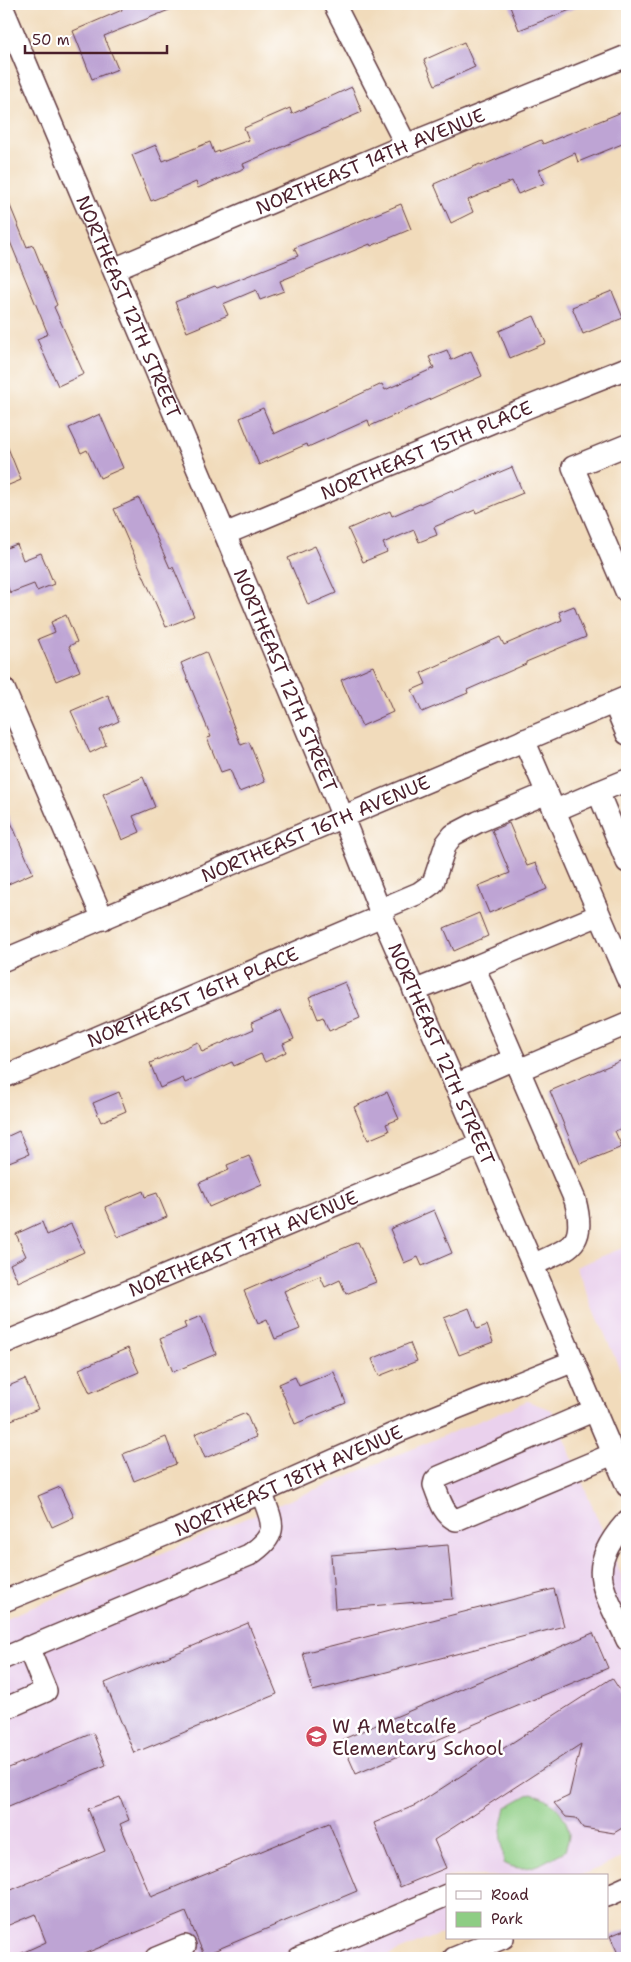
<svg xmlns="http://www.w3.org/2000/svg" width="631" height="1962" viewBox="0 0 631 1962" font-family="'Shantell Sans',sans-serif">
<rect width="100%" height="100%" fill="#fff"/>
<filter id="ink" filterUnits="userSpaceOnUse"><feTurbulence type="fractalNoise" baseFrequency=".02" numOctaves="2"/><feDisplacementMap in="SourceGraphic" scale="10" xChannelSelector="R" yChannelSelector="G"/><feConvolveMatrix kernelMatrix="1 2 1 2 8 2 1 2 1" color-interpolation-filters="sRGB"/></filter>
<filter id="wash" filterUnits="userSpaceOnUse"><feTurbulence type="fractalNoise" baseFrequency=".0096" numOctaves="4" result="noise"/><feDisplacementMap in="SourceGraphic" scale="20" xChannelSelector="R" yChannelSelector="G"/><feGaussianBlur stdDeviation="1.12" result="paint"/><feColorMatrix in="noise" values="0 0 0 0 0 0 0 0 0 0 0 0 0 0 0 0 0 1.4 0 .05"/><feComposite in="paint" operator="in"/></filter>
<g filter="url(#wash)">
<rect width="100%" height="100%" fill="#f1dbbb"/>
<path fill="#ead1ed" d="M 627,1246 L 627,1386 L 576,1267 Z
M 527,1401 L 552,1410 L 627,1589 L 627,1856 L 579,1876 L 447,1876 L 447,1931 L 382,1958 L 4,1958 L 4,1619 Z"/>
<path fill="#8ecd84" stroke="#6c7658" d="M 531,1793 C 550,1797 568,1815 569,1835 C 569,1840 566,1846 565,1851 C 545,1861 526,1876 504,1863 L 501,1830 L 506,1807 Z"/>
<g id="blocks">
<path fill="#bea4d4" d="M 120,4 L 184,4 L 104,36 L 118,69 L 92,79 L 73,31 L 122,10 Z
M 509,4 L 583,4 L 583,5 L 519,30 Z
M 464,42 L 475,67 L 435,85 L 424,60 Z
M 352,87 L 362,112 L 243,164 L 245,168 L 198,188 L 196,182 L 151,201 L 132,155 L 156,145 L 163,161 L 210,142 L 214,153 L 249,140 L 244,128 L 290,108 L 292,114 Z
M 627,110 L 627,142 L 578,162 L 575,153 L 539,170 L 545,183 L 518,194 L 512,181 L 468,200 L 473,212 L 451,223 L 434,184 L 480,164 L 481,166 L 541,140 L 543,144 Z
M 4,191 L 27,247 L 33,245 L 57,305 L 54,307 L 84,374 L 58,386 L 37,339 L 48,334 L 4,227 Z
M 401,204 L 411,229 L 371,246 L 370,244 L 280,281 L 284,291 L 260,300 L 256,290 L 223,304 L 228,315 L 187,332 L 175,302 L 215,286 L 217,288 L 298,256 L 294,248 Z
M 612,291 L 623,318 L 583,334 L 572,307 Z
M 534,316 L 546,343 L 510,358 L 499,331 Z
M 447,350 L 451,360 L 471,351 L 482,376 L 370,426 L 368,420 L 308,447 L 307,444 L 259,465 L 240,418 L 263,408 L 274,434 L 382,384 L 385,390 L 434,368 L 429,357 Z
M 100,414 L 123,468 L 100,478 L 87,450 L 81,453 L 69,428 Z
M 4,438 L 21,480 L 4,487 Z
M 512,467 L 523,493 L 476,513 L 475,510 L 434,527 L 437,535 L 419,542 L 414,530 L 383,543 L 387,552 L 363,562 L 348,529 L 390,511 L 392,516 L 452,490 L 453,492 Z
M 139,498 L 170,568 L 173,567 L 194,616 L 166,627 L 114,509 Z
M 17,544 L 23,560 L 41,553 L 54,584 L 37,591 L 34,584 L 10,593 L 4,577 L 4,549 Z
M 315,546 L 336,593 L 308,605 L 288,558 Z
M 574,606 L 586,637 L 526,662 L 526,664 L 467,690 L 468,693 L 422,712 L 412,690 L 426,684 L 421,673 L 500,637 L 504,645 L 562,620 L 559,612 Z
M 66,615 L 77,642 L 69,646 L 80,671 L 56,681 L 38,639 L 55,632 L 51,622 Z
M 206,652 L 230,711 L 228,712 L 241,745 L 249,742 L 265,782 L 239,792 L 230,769 L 221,772 L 207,738 L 211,737 L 181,663 Z
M 373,666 L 393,712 L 362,726 L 341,680 Z
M 108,695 L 119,721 L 100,730 L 106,745 L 90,753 L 71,711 Z
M 143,777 L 155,807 L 133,816 L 140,832 L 122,840 L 103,794 Z
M 4,806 L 33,873 L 4,886 Z
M 509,823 L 527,866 L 536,863 L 547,889 L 489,913 L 478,886 L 510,873 L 492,830 Z
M 479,913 L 488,936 L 454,951 L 444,928 Z
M 345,982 L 360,1018 L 329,1031 L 323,1017 L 318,1019 L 309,997 Z
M 281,1010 L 294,1039 L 283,1044 L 286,1052 L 265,1062 L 261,1054 L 234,1066 L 232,1062 L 185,1083 L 183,1078 L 160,1088 L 150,1063 L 198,1042 L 202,1052 L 254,1029 L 251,1023 Z
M 627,1058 L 627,1126 L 615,1131 L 622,1147 L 580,1164 L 550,1091 Z
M 119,1092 L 126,1111 L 101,1122 L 93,1103 Z
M 387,1092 L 399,1119 L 386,1124 L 389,1131 L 368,1140 L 354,1107 Z
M 19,1131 L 29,1154 L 4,1164 L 4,1138 Z
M 249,1156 L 262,1184 L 209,1207 L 199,1183 L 229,1170 L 227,1165 Z
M 143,1191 L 145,1197 L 157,1193 L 167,1217 L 118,1237 L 105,1207 Z
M 434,1210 L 452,1253 L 422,1266 L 418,1257 L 404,1263 L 390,1229 Z
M 42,1222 L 47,1235 L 71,1224 L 84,1252 L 18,1282 L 10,1264 L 26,1256 L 16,1234 Z
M 358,1242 L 376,1282 L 346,1294 L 340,1280 L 325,1287 L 320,1276 L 284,1291 L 300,1329 L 275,1339 L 267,1319 L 258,1323 L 244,1291 Z
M 469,1308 L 477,1329 L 487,1325 L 493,1342 L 459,1355 L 444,1318 Z
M 201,1316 L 216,1354 L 173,1372 L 160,1339 L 186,1328 L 184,1323 Z
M 410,1343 L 417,1361 L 379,1376 L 372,1359 Z
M 128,1348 L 139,1372 L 90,1393 L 79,1369 Z
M 334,1372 L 346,1403 L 295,1424 L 279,1384 L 295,1377 L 299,1386 Z
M 25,1379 L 38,1409 L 4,1423 L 4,1388 Z
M 246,1413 L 256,1437 L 205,1458 L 195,1434 Z
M 166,1437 L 176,1464 L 134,1481 L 123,1454 Z
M 60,1487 L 74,1517 L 52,1527 L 38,1496 Z
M 448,1545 L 453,1599 L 335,1609 L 331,1555 Z
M 554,1589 L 564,1626 L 313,1691 L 303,1653 Z
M 248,1623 L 277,1694 L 134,1753 L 105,1683 Z
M 593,1633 L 608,1668 L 356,1774 L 341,1740 Z
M 612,1678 L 627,1701 L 627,1825 L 614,1833 L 583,1828 L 576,1818 L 566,1817 L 554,1803 L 569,1796 L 581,1744 L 434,1840 L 446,1868 L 400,1887 L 374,1823 L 416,1805 Z
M 93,1733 L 106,1765 L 4,1808 L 4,1770 Z
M 120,1797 L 129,1820 L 120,1824 L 151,1897 L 329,1823 L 357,1891 L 204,1955 L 186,1912 L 74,1958 L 11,1958 L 46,1942 L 35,1914 L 4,1927 L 4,1893 L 105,1851 L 88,1809 Z
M 627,1929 L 627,1958 L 620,1958 L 610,1936 Z"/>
</g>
</g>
<g filter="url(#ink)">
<use href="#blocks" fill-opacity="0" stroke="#633b41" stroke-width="1"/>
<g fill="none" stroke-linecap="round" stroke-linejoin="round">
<defs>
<g id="minor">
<path d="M 334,4 L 406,145"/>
<path id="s1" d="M 4,11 L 225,534 L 336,800 L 382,916 L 481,1144 L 627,1486"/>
<path id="s2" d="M 114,269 L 406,145 L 627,56"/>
<path d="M 627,445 L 573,467 L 626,591 L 627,591"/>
<path id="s3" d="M 225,534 L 526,408 L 627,368"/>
<path d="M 4,689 L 103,919"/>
<path d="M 614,703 L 627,734"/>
<path d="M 524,740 L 627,978"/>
<path d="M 598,792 L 627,780"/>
<path d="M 554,811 L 598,792 L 627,862"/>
<path d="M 379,910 L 419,893 L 433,883 L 446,844 L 453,835 L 478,822 L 547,793"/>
<path id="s4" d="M 4,960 L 627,697"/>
<path d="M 474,967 L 599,915"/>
<path d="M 414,991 L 474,967 L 483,987 L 575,1200 C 587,1247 570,1247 533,1265"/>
<path d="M 519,1070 L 627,1024"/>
<path id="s5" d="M 4,1077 L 382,916"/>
<path d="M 455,1085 L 514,1059"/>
<path id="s6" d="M 4,1343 L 481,1144"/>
<path d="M 595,1410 L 439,1477 L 435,1481 L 434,1485 C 439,1497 443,1515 456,1520 L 613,1454"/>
<path d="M 627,1521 C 583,1570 604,1588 627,1640"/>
<path id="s7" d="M 4,1601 L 172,1532 L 402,1430 L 574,1361"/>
<path d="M 4,1658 L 249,1555 C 281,1533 273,1524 261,1492"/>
<path d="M 4,1709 L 46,1691 L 28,1647"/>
<path d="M 607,1896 L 627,1887"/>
<path d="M 156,1958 L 185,1946"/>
<path d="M 299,1958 L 447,1895"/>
<path d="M 454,1958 L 503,1938"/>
</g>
</defs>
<use href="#minor" stroke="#633b41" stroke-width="24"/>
<use href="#minor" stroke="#fff" stroke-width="21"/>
</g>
</g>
<defs>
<symbol id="school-disc" viewBox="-11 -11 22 22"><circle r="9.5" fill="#d1495b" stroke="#fff"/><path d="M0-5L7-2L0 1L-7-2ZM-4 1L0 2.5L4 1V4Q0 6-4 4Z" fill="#fff"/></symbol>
</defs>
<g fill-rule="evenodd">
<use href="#school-disc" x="304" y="1724" width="25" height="25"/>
</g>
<g text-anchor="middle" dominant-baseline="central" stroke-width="5" stroke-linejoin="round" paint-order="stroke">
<g font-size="19" fill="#4a1f2b" stroke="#fff">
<text stroke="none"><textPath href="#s2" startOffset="278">NORTHEAST 14TH AVENUE</textPath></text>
<text stroke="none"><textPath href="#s1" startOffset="321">NORTHEAST 12TH STREET</textPath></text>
<text stroke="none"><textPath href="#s3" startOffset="218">NORTHEAST 15TH PLACE</textPath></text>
<text stroke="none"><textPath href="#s1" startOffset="726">NORTHEAST 12TH STREET</textPath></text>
<text stroke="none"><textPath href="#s4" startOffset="338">NORTHEAST 16TH AVENUE</textPath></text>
<text stroke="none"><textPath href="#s5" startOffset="205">NORTHEAST 16TH PLACE</textPath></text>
<text stroke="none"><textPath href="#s1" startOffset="1131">NORTHEAST 12TH STREET</textPath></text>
<text stroke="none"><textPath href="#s6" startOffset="259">NORTHEAST 17TH AVENUE</textPath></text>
<text stroke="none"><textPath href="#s7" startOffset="309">NORTHEAST 18TH AVENUE</textPath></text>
</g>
<g font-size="19" fill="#4a1f2b" stroke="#fff" text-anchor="start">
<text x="332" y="1726">W A Metcalfe<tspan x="332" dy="22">Elementary School</tspan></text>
</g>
</g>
<rect width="631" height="1962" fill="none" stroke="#fff" stroke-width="20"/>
<rect x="446" y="1874" width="162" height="65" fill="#ffffff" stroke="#b7a5aa"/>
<rect x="456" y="1891" width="25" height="8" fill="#ffffff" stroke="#b7a5aa"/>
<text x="491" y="1900" font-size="15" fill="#4a1f2b">Road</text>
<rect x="456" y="1912" width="25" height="15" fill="#8ecd84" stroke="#b7a5aa"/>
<text x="491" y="1924" font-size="15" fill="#4a1f2b">Park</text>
<path d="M25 45v8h142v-8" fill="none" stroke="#4a1f2b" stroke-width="2.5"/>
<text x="32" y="45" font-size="15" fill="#4a1f2b" stroke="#ffffff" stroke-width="4" paint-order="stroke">50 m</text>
</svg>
